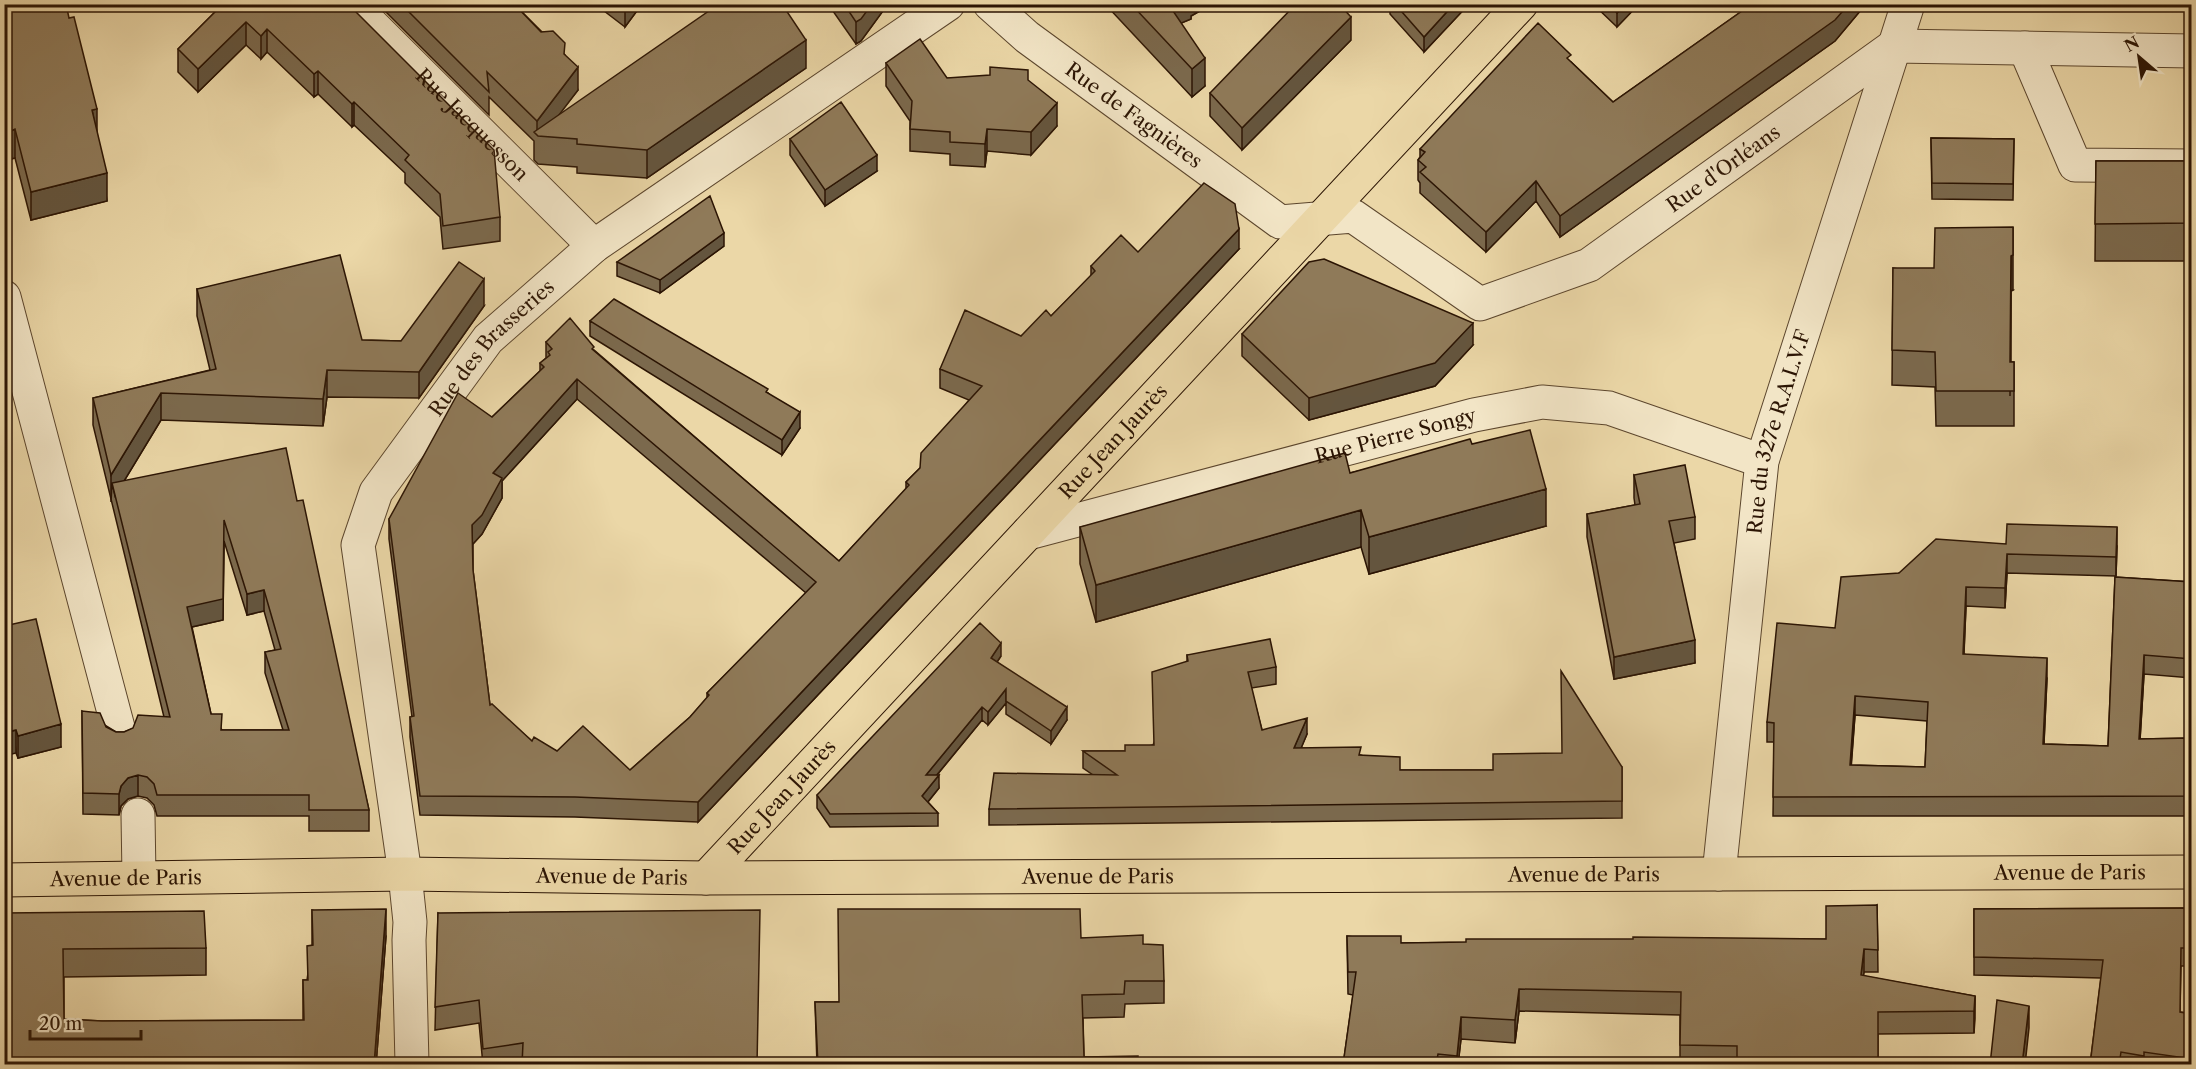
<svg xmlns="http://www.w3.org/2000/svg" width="2196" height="1069" viewBox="0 0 2196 1069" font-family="'Libre Caslon Text',serif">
<rect width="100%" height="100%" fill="#ebd7a7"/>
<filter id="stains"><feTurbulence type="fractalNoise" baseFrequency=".00333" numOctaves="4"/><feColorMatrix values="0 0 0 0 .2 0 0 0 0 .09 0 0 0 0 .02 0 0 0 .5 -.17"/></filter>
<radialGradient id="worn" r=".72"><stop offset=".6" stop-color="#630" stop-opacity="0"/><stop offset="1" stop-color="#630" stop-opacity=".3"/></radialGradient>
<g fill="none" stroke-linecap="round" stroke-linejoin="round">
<defs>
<g id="minor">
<path id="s1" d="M 351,4 L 594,246"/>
<path id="s2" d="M 990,4 L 1027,37 L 1280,222 L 1353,216 L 1480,304 L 1589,265 L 1894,46 L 2192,51"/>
<path d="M 2025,48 L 2075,165 L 2192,166"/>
<path d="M 4,297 L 120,735"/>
<path id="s3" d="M 1028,533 L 1474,415 L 1542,402 L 1609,408 L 1762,461"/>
<path d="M 138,815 L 139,877"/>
<path id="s4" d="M 1719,874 L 1762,461 L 1908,4"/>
<path id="s5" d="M 412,1064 L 409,940 L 410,922 L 405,874 L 358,545 L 376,492 L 488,339 L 594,246 L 948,4"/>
</g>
<g id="major">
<path id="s6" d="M 706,878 L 1521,4"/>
<path id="s7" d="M 4,880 L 405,874 L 706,878 L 2192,872"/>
</g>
</defs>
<use href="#minor" stroke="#5c462d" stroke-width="35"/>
<use href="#major" stroke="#2c1504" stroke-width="35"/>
<use href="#minor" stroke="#f2e5c6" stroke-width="33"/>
<use href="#major" stroke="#ebd7a7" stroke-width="33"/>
</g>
<path fill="#7b694d" stroke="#2c1504" stroke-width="1.5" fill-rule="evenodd" d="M 4,4 L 97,133 L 107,201 L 31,220 L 15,158 L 11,159 L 4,143 Z
M 223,4 L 348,4 L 500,217 L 500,241 L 443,249 L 440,217 L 405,183 L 405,173 L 354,125 L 352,127 L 318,94 L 314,97 L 267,52 L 261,59 L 246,45 L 198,92 L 178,72 L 178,49 Z
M 378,4 L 514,4 L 565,55 L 578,90 L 558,115 L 806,68 L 647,178 L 577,173 L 577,167 L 538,164 L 534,160 L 534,141 L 489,97 L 489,115 Z
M 595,4 L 642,4 L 625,27 Z
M 828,4 L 888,4 L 861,41 L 856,44 Z
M 1105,4 L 1212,4 L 1191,16 L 1191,19 L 1181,23 L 1205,86 L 1192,97 Z
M 1390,4 L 1469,4 L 1424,52 L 1390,14 Z
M 1593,4 L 1639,4 L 1617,27 Z
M 1752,4 L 1866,4 L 1835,41 L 1560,237 L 1536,201 L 1486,252 L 1420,193 L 1420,183 L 1418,180 L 1418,160 L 1420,157 L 1420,149 L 1571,62 L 1613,102 Z
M 1351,40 L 1242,150 L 1210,116 L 1210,93 Z
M 886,63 L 947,78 L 1028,81 L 1057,126 L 1031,155 L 987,151 L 985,167 L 950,165 L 950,154 L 910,151 L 910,121 L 886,86 Z
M 1931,138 L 2014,139 L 2013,200 L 1932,199 Z
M 790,139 L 877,171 L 825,206 L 790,155 Z
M 2096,161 L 2192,161 L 2192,261 L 2095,261 Z
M 724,246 L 660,293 L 617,276 L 617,262 Z
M 1239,249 L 698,822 L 575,817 L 420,815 L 410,737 L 410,717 L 412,717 L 389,539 L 389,519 L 492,417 L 540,371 L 540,363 L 546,358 L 546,342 L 594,350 L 839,561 L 906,489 L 906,482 L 920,468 L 969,400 L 940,388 L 940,369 L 1021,336 L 1051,316 L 1091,276 L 1091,266 L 1138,252 ZM 577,399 L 806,593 L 707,693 L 707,698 L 690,717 L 630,770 L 557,751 L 532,741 L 490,705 L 473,570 L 473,544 L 482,534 L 502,498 L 502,481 Z
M 1893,268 L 2013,290 L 2011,291 L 2011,362 L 2014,362 L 2014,426 L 1936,426 L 1935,387 L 1892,385 Z
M 197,289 L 362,340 L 401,341 L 484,306 L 419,398 L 327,397 L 323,426 L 161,420 L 124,481 L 297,501 L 369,810 L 369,831 L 309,831 L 309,816 L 157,816 L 154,805 L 147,798 L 138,796 L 128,799 L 121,806 L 119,815 L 83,814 L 82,711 L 116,732 L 124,732 L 164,717 L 93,425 L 93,398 L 210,370 L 197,316 ZM 224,541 L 247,615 L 264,611 L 275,650 L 265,652 L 265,673 L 283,730 L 222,730 L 211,714 L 192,627 L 223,620 Z
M 590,321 L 768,393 L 800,428 L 782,455 L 590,336 Z
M 1242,334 L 1473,345 L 1435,386 L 1309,420 L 1242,356 Z
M 1472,444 L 1546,526 L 1369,574 L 1361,547 L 1096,622 L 1080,564 L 1080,527 L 1350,473 Z
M 1634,475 L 1695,517 L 1695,539 L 1674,543 L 1695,663 L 1614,679 L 1587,537 L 1587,514 L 1635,505 L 1634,498 Z
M 2006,544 L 2117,546 L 2116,576 L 2007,573 L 2005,608 L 1966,606 L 1964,654 L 2047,678 L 2044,744 L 2108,746 L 2115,577 L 2192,582 L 2192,678 L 2144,674 L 2140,739 L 2192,738 L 2192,816 L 1773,816 L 1774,742 L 1767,742 L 1767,722 L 1835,628 L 1899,573 ZM 1855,715 L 1927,721 L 1925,767 L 1851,765 Z
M 4,626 L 61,747 L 18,758 L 16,753 Z
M 1187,655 L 1276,667 L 1276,684 L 1251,688 L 1262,730 L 1307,734 L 1301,748 L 1361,755 L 1400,770 L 1493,770 L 1622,767 L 1622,818 L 989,825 L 989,809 L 1093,775 L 1083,768 L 1083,751 L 1125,751 L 1153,745 L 1187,661 Z
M 1001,656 L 997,662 L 1067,720 L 1051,744 L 1006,714 L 1006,703 L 988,725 L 982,720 L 937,775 L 939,788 L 928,802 L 938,813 L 938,826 L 830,827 L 817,808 L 817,795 Z
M 1877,905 L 1878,972 L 1864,972 L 1863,976 L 1975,996 L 1974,1033 L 1878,1034 L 1878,1065 L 1680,1065 L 1680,1015 L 1519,1011 L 1515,1043 L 1461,1039 L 1458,1065 L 1343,1065 L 1353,995 L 1348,994 L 1347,936 L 1401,943 L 1826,939 Z
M 2192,908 L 2192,966 L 2181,966 L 2180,1012 L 2192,1014 L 2192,1065 L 2090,1065 L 2101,978 L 1974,975 L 1974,909 Z
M 312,910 L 386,936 L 376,1065 L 4,1065 L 4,913 L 206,948 L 206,975 L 64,977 L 64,1019 L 102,1021 L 303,1020 L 303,980 L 307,980 L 312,945 Z
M 438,913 L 758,1065 L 483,1065 L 479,1023 L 435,1030 Z
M 1081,938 L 1143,944 L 1164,981 L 1164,1003 L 1125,1004 L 1124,1017 L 1083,1018 L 1084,1057 L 1138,1065 L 817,1065 L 815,1002 L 838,1002 Z"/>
<path fill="#64553e" stroke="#2c1504" stroke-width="1.5" d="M 626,4 L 642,4 L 625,27 L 625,6 Z
M 872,4 L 888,4 L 861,41 L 856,44 L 856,22 Z
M 1170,4 L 1212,4 L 1191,16 L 1191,19 L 1172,27 L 1169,5 Z
M 1454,4 L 1469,4 L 1424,52 L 1424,37 Z
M 1625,4 L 1639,4 L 1617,27 L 1617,13 Z
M 1849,4 L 1866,4 L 1835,41 L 1560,237 L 1560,216 Z
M 1351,17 L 1351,40 L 1242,150 L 1242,128 Z
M 246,22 L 246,45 L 198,92 L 198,69 Z
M 267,29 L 267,52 L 261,59 L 261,36 Z
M 806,40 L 806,68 L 647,178 L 647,150 Z
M 1205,58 L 1205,86 L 1192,97 L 1192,69 Z
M 578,67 L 578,90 L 543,136 L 537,134 L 537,121 Z
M 318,71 L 318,94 L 314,97 L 314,74 Z
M 354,102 L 354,125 L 352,127 L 352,104 Z
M 1057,103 L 1057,126 L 1031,155 L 1031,132 Z
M 97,109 L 97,137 L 92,110 Z
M 15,129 L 15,158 L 11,159 L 11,131 Z
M 987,129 L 987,151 L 985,167 L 985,144 Z
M 877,155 L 877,171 L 825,206 L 825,190 Z
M 107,173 L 107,201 L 31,220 L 31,192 Z
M 1536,181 L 1536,201 L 1486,252 L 1486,232 Z
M 2013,227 L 2013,290 L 2011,291 L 2010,396 L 2011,256 Z
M 1239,229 L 1239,249 L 698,822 L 698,802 Z
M 724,233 L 724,246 L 660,293 L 660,280 Z
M 484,279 L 484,306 L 419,398 L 419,372 Z
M 1473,323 L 1473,345 L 1435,386 L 1309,420 L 1309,398 Z
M 327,370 L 327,397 L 323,426 L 323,399 Z
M 577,379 L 577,399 L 502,481 L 502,498 L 482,534 L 472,545 L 472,525 L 493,473 Z
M 161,393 L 161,420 L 115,496 L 112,483 L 111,502 L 111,475 Z
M 800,412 L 800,428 L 782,455 L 782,440 Z
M 1546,489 L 1546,526 L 1369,574 L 1369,537 Z
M 1361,510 L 1361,547 L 1096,622 L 1096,585 Z
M 2117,527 L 2117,546 L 2116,576 L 2116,557 Z
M 224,541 L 223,620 L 187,628 L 187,607 Z
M 2007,554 L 2007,573 L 2005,608 L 2005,588 Z
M 1966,587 L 1966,606 L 1963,673 L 1963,654 Z
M 264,590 L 264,611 L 247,615 L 247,594 Z
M 1695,640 L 1695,663 L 1614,679 L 1614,657 Z
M 1001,643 L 1001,656 L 991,671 L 991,658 Z
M 2144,655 L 2144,674 L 2139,758 L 2139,739 Z
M 2047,658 L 2047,678 L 2043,763 L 2043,744 Z
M 1006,689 L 1006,703 L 988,725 L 988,712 Z
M 1855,696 L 1855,715 L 1850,784 L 1850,765 Z
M 982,707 L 982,720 L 926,788 L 926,775 Z
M 1067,707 L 1067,720 L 1051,744 L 1051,731 Z
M 1307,718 L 1307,734 L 1294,765 L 1294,748 Z
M 61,724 L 61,747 L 18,758 L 18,736 Z
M 16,730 L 16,753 L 4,756 L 4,733 Z
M 138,775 L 138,796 L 128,799 L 121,806 L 119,815 L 119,794 L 121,786 L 128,778 Z
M 939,775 L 939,788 L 922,809 L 922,796 Z
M 386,909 L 386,936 L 376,1065 L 374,1065 Z
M 1864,949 L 1864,972 L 1861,998 L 1861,975 Z
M 1519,989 L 1519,1011 L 1515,1043 L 1515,1020 Z
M 1975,996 L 1975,1019 L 1974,1033 L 1974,1011 Z
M 2029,1006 L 2029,1028 L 2025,1065 L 2022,1065 Z
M 1461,1017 L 1461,1039 L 1458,1065 L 1457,1065 L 1457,1056 Z"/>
<path fill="#8f7a59" stroke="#2c1504" stroke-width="1.5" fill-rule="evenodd" d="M 4,4 L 66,4 L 69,18 L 74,17 L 97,109 L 92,110 L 107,173 L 31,192 L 15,129 L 11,131 L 4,114 Z
M 223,4 L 348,4 L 494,150 L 500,217 L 443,226 L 440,194 L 405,160 L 409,155 L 354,102 L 352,104 L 318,71 L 314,74 L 267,29 L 261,36 L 246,22 L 198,69 L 178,49 Z
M 401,4 L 514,4 L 541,32 L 553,31 L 565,43 L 564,54 L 578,67 L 537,121 L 487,72 L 489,92 Z
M 719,4 L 782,4 L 806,40 L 647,150 L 577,144 L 577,139 L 538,136 L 534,132 Z
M 844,4 L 872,4 L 861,19 L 856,22 Z
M 1131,4 L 1171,4 L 1169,5 L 1205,58 L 1192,69 Z
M 1296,4 L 1339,4 L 1351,17 L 1242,128 L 1210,93 Z
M 1395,4 L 1454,4 L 1424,37 Z
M 1608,4 L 1625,4 L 1617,13 Z
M 1752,4 L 1849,4 L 1835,20 L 1560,216 L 1536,181 L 1486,232 L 1420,172 L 1426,167 L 1418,160 L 1425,152 L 1420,149 L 1538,23 L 1571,55 L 1567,58 L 1613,102 Z
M 920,39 L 947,78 L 990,75 L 990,67 L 1028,70 L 1028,80 L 1057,103 L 1031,132 L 987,129 L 985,144 L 950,142 L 950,132 L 910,129 L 912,101 L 886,63 Z
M 841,102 L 877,155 L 825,190 L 790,139 Z
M 1931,138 L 2014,139 L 2013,184 L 1932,183 Z
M 2096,161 L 2192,161 L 2192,223 L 2095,224 Z
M 1204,183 L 1235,204 L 1239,229 L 698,802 L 575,797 L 420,796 L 410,717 L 414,716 L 389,519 L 458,393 L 492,417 L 544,367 L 540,363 L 550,355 L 548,352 L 552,349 L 546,342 L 570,318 L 594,347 L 592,349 L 839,561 L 909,485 L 906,482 L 920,468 L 921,453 L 982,386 L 940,369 L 965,310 L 1021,336 L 1046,310 L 1051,316 L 1095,271 L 1091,266 L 1121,235 L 1138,252 ZM 577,379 L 816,582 L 707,693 L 709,695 L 690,717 L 630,770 L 583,726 L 557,751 L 534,737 L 532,741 L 492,704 L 490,705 L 473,570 L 472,525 L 482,515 L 502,478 L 493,473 Z
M 710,196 L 724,233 L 660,280 L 617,262 Z
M 2013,227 L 2013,255 L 2011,256 L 2010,362 L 2014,362 L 2014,391 L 1936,391 L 1935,352 L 1892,350 L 1893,268 L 1934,268 L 1935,228 Z
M 340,255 L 362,340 L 401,341 L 459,262 L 484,279 L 419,372 L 327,370 L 323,399 L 161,393 L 111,475 L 93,398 L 216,369 L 197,289 Z
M 1324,259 L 1473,323 L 1435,363 L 1309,398 L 1242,334 L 1309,262 Z
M 614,299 L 768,389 L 766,392 L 800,412 L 782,440 L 590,321 Z
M 1530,430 L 1546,489 L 1369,537 L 1361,510 L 1096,585 L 1080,527 L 1345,453 L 1350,473 L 1470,439 L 1472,444 Z
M 286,448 L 297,501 L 303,500 L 369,810 L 309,810 L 309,795 L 157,795 L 154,784 L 147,777 L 138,775 L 128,778 L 121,786 L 119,794 L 83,793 L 82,711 L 100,713 L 106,727 L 116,732 L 124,732 L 133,728 L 138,715 L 170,717 L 112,483 ZM 224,520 L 247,594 L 264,590 L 281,649 L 265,652 L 289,730 L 221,730 L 222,714 L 211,714 L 187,607 L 223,599 Z
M 1685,465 L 1695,517 L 1669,521 L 1695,640 L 1614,657 L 1587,514 L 1640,504 L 1634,475 Z
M 2007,524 L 2117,527 L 2116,557 L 2007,554 L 2005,588 L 1966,587 L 1963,654 L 2047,658 L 2043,744 L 2108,746 L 2115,577 L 2192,582 L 2192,659 L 2144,655 L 2139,739 L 2192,738 L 2192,796 L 1773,797 L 1774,723 L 1767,722 L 1777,623 L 1835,628 L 1841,577 L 1899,573 L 1936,539 L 2006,544 ZM 1855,696 L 1928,702 L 1925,767 L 1850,765 Z
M 36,619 L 61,724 L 18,736 L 16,730 L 4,733 L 4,626 Z
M 980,623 L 1001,643 L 991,658 L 1067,707 L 1051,731 L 1006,701 L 1006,689 L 988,712 L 982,707 L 926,775 L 939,775 L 922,796 L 938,813 L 830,814 L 817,795 Z
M 1270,639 L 1276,667 L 1248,672 L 1262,730 L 1307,718 L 1294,748 L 1361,747 L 1359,755 L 1400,757 L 1400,770 L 1493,770 L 1493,754 L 1562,753 L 1561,671 L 1622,767 L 1622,801 L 989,809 L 994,773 L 1117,775 L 1083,751 L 1125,751 L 1125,745 L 1154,745 L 1152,672 L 1188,661 L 1187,655 Z
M 1877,905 L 1878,950 L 1864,949 L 1861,975 L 1975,996 L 1974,1011 L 1878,1012 L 1878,1065 L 1737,1065 L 1737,1046 L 1680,1045 L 1681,992 L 1519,989 L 1515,1020 L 1461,1017 L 1457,1056 L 1438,1054 L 1436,1065 L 1343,1065 L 1356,972 L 1348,972 L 1347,936 L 1401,936 L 1401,943 L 1466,942 L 1466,939 L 1633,939 L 1633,937 L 1826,939 L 1826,906 Z
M 2192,908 L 2192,948 L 2181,948 L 2180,1012 L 2192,1014 L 2192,1059 L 2144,1052 L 2144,1056 L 2121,1052 L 2119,1065 L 2090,1065 L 2103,960 L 1974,957 L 1974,909 Z
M 386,909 L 374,1065 L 4,1065 L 4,913 L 204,911 L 206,948 L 63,949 L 64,1019 L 102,1021 L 304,1020 L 303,980 L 308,980 L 307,946 L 313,945 L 312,910 Z
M 838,909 L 1080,909 L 1081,938 L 1143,935 L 1143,944 L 1163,945 L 1164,981 L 1125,981 L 1124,994 L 1082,995 L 1084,1057 L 1138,1056 L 1138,1065 L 818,1065 L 815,1002 L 839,1002 Z
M 760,910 L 757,1065 L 522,1065 L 523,1043 L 483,1049 L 479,1000 L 435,1007 L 438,913 Z
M 1997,1000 L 2029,1006 L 2022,1065 L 1990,1065 Z"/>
<g text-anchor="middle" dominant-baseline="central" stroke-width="4.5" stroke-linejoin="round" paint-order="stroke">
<g font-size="20" fill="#2c1504" stroke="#f2e5c6">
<text stroke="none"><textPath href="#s2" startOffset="182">Rue de Fagnières</textPath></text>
<text stroke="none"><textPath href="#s1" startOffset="171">Rue Jacquesson</textPath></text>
<text stroke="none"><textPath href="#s2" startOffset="872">Rue d'Orléans</textPath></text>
<text stroke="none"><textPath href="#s5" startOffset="764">Rue des Brasseries</textPath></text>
<text stroke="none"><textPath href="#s4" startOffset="447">Rue du 327e R.A.L.V.F</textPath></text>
<text stroke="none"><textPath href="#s3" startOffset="380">Rue Pierre Songy</textPath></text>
<text stroke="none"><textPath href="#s6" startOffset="597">Rue Jean Jaurès</textPath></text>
<text stroke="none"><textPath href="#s6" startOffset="111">Rue Jean Jaurès</textPath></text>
<text stroke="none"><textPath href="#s7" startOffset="2066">Avenue de Paris</textPath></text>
<text stroke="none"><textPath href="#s7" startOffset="1580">Avenue de Paris</textPath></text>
<text stroke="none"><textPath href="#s7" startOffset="1094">Avenue de Paris</textPath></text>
<text stroke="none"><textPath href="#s7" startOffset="608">Avenue de Paris</textPath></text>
<text stroke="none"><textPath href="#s7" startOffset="122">Avenue de Paris</textPath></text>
</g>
</g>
<rect width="2196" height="1069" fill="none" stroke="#ebd7a7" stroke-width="24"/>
<rect x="6" y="6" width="2184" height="1057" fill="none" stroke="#2c1504" stroke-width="3"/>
<rect x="12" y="12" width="2172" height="1045" fill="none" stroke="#2c1504" stroke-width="1.5"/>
<g transform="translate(2139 57) rotate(331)" stroke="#f2e5c6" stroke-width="4.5" paint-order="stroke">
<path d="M0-4.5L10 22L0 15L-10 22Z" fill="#2c1504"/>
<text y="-9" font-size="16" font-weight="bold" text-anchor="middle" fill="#2c1504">N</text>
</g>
<path d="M30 1030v9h111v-9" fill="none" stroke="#2c1504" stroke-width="3"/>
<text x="39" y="1030" font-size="18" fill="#2c1504" stroke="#f2e5c6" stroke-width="4.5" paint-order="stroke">20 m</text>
<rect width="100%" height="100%" filter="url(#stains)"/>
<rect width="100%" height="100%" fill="url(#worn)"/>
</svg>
